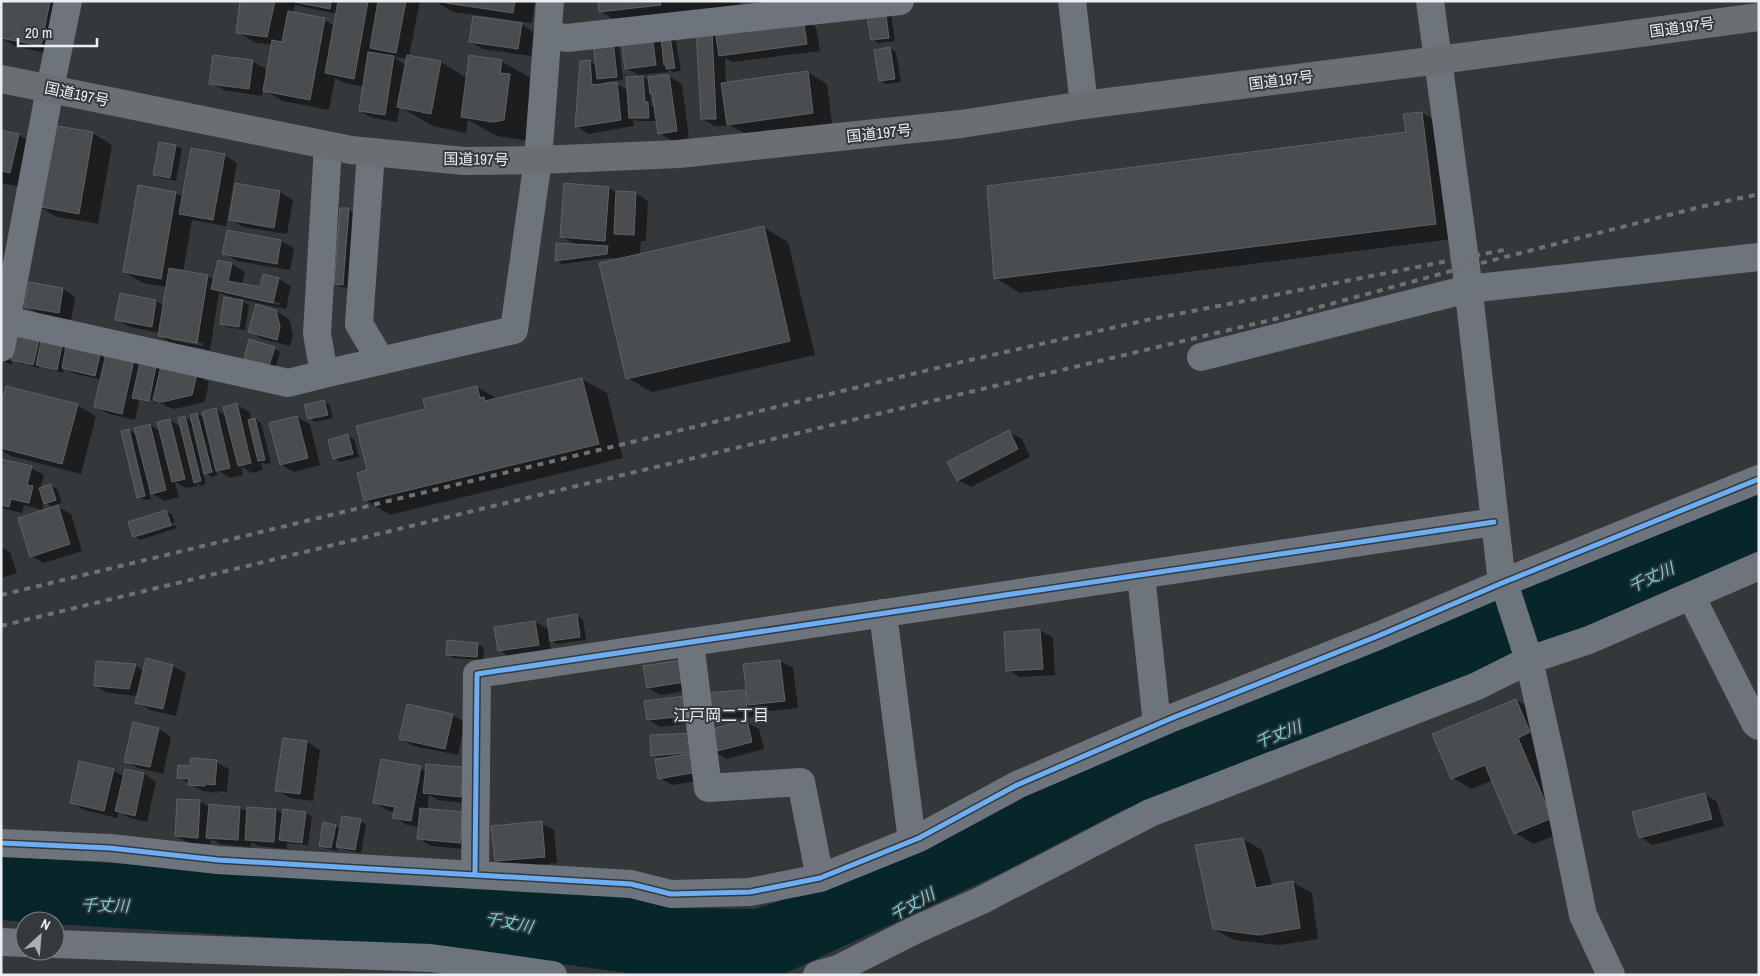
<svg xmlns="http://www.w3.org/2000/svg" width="1760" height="976" viewBox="0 0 1760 976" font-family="'Archivo Narrow','Noto Sans JP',sans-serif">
<rect width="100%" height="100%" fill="#35383b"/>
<path fill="#07262a" d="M 1759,491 L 1759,558 L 1249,763 L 1121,811 L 999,874 L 784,974 L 642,975 L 443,948 L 55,924 L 55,921 L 25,922 L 1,920 L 1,856 L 628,896 L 673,908 L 755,909 L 882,867 L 1086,766 Z"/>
<path fill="#0007" fill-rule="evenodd" d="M 4,1 L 71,1 L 61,56 L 17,47 L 1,38 L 1,16 Z
M 241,1 L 420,1 L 409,56 L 441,62 L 467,78 L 501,61 L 536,81 L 529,141 L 497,136 L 468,120 L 466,133 L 433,126 L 400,107 L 397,122 L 373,118 L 360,111 L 364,87 L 345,83 L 335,78 L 329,110 L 283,101 L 263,89 L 262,96 L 224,90 L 211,83 L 253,62 L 268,70 L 272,45 L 256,43 L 237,32 ZM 295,5 L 337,14 L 335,26 L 324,20 L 293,14 ZM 392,56 L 407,59 L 406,65 Z
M 435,1 L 535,1 L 532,23 L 453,12 Z
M 599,1 L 740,1 L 741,8 L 625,26 L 600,11 Z
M 868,12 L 891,13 L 895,41 L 878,43 L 872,39 Z
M 803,20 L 816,27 L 820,51 L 733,62 L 725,58 L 726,84 L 807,72 L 827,84 L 832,123 L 747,135 L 728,124 L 728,126 L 715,126 L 702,119 L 698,33 Z
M 521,24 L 534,32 L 531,56 L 483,49 L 470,42 Z
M 652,36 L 662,42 L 670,38 L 676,41 L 681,71 L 673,72 L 668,69 L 668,72 L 639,75 L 650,81 L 669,76 L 682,84 L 689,138 L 672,141 L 659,133 L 657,121 L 637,121 L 633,119 L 634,126 L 589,134 L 576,126 L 589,61 L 597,66 L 594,42 L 619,44 L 623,80 L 604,82 L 604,85 L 617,84 L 628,90 L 642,77 L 626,68 ZM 650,92 L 653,94 L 655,108 L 651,105 Z
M 890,48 L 896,52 L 901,82 L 886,84 L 880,80 Z
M 1422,113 L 1447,127 L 1461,238 L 1020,293 L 995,278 L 1407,133 Z
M 1,131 L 19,135 L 47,151 L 92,133 L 112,145 L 98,224 L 57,217 L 38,206 L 40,191 L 1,183 Z
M 176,146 L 182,149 L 176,181 L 160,178 L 154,175 Z
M 224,155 L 237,163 L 226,226 L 192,220 L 183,272 L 208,276 L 214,280 L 218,261 L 232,264 L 245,272 L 242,285 L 261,289 L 279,279 L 291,286 L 286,309 L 239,299 L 249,305 L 245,330 L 227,327 L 221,323 L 232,297 L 219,293 L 210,350 L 172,343 L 159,336 L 160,333 L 130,327 L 117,320 L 121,295 L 156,301 L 164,306 L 167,287 L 143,283 L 124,272 L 175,193 L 183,197 ZM 225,291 L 280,303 L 279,305 L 225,293 ZM 171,337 L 203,343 L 203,346 L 171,340 Z
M 565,184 L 609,188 L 616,192 L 636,193 L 648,201 L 646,241 L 641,241 L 640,255 L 763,227 L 788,242 L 815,355 L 652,392 L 627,378 L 622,259 L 609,258 L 562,264 L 556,260 L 576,245 L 561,236 Z
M 236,185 L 280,192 L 293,200 L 287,234 L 243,227 L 230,219 Z
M 349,210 L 355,213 L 349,288 L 341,287 L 335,283 Z
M 228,232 L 281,241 L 294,248 L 290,270 L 237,261 L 224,253 Z
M 63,289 L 75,297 L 71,320 L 39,314 L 26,306 Z
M 276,311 L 289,319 L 293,335 L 290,346 L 262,339 L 250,331 Z
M 8,339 L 38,341 L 62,346 L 67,349 L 100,355 L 106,359 L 133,361 L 140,365 L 156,367 L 161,370 L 196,375 L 209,382 L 205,402 L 175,409 L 168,407 L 156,400 L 155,404 L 139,401 L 135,420 L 109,414 L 96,407 L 102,380 L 76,374 L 64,368 L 63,373 L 40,366 L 39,368 L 19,363 L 13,360 L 12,365 L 9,364 L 3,361 ZM 139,398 L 155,401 L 154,404 L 139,401 Z
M 274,348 L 280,352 L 275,369 L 251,362 Z
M 582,379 L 607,393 L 623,458 L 390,515 L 365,500 L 368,471 L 477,387 L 498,399 Z
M 324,402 L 330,405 L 333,418 L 315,422 L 309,418 Z
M 77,405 L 96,416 L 81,474 L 11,456 L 1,450 L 1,410 Z
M 237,405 L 250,412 L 251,420 L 255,419 L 261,423 L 271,463 L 266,464 L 261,462 L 263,470 L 252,473 L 241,466 L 243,475 L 230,478 L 216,469 L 217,475 L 212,477 L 203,472 L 206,484 L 201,486 L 196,483 L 197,486 L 186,488 L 175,482 L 179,497 L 165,501 L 149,492 L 151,499 L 145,500 L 138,497 L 129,430 L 138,436 L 150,425 L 161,432 L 170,420 L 181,427 L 185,417 L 193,422 L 197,414 L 205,418 L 216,410 L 226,416 Z
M 297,417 L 310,424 L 320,465 L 294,472 L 281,465 Z
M 1009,432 L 1022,439 L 1030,457 L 971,487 L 958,480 Z
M 348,436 L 354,439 L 359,457 L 340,462 L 334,458 Z
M 1,460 L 31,468 L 44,475 L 40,489 L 51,485 L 57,489 L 62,503 L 55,505 L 71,514 L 82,551 L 44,563 L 31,556 L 54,508 L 44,502 L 42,510 L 24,505 L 22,513 L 1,508 Z
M 166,511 L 172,515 L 175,522 L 137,534 L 137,537 L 176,525 L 177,528 L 140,540 L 134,536 Z
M 1,547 L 10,552 L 17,573 L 1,578 Z
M 577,616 L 583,619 L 586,640 L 557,644 L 549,639 L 551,652 L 512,658 L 499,650 L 535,622 L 550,630 Z
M 1040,630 L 1053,638 L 1055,675 L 1020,677 L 1008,670 Z
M 448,642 L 478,644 L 484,648 L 483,660 L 453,658 L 447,654 Z
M 147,660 L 173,666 L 186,673 L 176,716 L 150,710 L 137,702 L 138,696 L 108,693 L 95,686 L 135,665 L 144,671 Z
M 780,661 L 793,668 L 798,708 L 762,712 L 759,710 L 760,716 L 720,720 L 707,712 L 745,691 L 748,693 Z
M 645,667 L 697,689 L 661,695 L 648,688 Z
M 685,697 L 700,722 L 661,727 L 648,720 Z
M 1516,700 L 1536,711 L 1570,829 L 1534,844 L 1515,833 L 1493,780 L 1472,789 L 1452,778 Z
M 452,715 L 465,722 L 458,755 L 413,746 L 401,738 Z
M 746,722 L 759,729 L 764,749 L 727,759 L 714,751 Z
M 159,729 L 171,737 L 163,774 L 138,768 L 126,761 Z
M 693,734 L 710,779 L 672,785 L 660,778 L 660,759 L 652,755 Z
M 284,739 L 307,742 L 320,750 L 313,801 L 290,798 L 277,790 Z
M 216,762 L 229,769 L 227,792 L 218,791 L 218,793 L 203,791 L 178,777 L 191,767 Z
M 80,763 L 114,771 L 125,777 L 144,774 L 156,782 L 147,822 L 130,818 L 119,812 L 117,818 L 84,810 L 71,802 Z
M 420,768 L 427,771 L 464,768 L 474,804 L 438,800 L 429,795 L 427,810 L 462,813 L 473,850 L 431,846 L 418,838 L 419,827 L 407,825 L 394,817 L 395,812 L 387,810 L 375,803 Z
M 1705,794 L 1717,802 L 1724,826 L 1653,845 L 1640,837 Z
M 200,801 L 210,807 L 210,805 L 240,808 L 248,812 L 248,808 L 276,810 L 284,814 L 284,810 L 306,813 L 312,817 L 308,845 L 287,843 L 287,849 L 259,846 L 251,842 L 251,847 L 220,844 L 211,839 L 211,844 L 189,843 L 176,836 Z
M 360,821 L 366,824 L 361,853 L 344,850 L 338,846 L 337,851 L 326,849 L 320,845 L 335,826 L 341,829 Z
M 541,823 L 554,830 L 557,863 L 509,868 L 496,860 Z
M 1243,839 L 1262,850 L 1272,886 L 1292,882 L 1312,893 L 1318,939 L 1280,945 L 1234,940 L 1214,929 Z"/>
<path fill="#4a4d4f" stroke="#5f6264" d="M 3,1 L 50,1 L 41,46 L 1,38 L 1,10 Z
M 240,1 L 275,1 L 267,37 L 236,33 Z
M 290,1 L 331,1 L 330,9 Z
M 338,1 L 368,1 L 354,79 L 325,73 Z
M 378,1 L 406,1 L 396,53 L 370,48 Z
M 433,1 L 515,1 L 513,13 Z
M 598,1 L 660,1 L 661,5 L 599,12 Z
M 885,8 L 889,38 L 871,40 L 866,11 Z
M 288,11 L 325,18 L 310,100 L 263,91 L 272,40 L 282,42 Z
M 473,16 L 522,23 L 518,49 L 469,42 Z
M 803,18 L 807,44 L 719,56 L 715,30 Z
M 696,31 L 712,31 L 716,119 L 701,119 Z
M 652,35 L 656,65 L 625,69 L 621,38 Z
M 670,37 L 675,68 L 666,69 L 666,65 L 664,65 L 661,38 Z
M 613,39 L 617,77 L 597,79 L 593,41 Z
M 890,47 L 895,79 L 879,81 L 874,50 Z
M 368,52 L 394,56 L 385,115 L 359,111 Z
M 213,55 L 253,60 L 249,89 L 209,84 Z
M 407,55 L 441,61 L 431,114 L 397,107 Z
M 469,55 L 502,60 L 500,73 L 510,74 L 504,120 L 493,122 L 461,117 Z
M 590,60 L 592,85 L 617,82 L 621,120 L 575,127 L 580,61 Z
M 808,71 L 813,113 L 727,125 L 721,83 Z
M 663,75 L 669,75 L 677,131 L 658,134 L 652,93 L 650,94 L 648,77 Z
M 643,76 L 645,102 L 648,102 L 649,118 L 629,118 L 626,77 Z
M 1422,112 L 1436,224 L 994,279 L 987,186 L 1406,132 L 1403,114 Z
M 51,125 L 93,132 L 79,214 L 36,206 Z
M 1,130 L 19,134 L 10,173 L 1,171 Z
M 159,142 L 176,145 L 170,178 L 153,175 Z
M 191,148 L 225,154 L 213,220 L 179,214 Z
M 235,183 L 280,191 L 274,228 L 229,220 Z
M 564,183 L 609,187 L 605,241 L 560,237 Z
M 138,185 L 176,192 L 161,279 L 123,272 Z
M 616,191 L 636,192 L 634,235 L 614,234 Z
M 340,208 L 349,208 L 343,285 L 334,284 Z
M 764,226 L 790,341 L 626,379 L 599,263 Z
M 227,230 L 281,240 L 277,264 L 222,254 Z
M 556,243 L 608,246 L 607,254 L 555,261 Z
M 218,260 L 232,263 L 228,281 L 260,287 L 263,274 L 279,278 L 273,303 L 211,289 Z
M 169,268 L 208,275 L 197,343 L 158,336 Z
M 29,282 L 63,288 L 59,313 L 24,307 Z
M 120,293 L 156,300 L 152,327 L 115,320 Z
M 224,297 L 243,300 L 239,327 L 220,324 Z
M 256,304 L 276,310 L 280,327 L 277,340 L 248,332 Z
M 17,335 L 39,340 L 33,365 L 11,360 Z
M 249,339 L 275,347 L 269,366 L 244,359 Z
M 41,341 L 62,345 L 57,370 L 36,365 Z
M 66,346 L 100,354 L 95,376 L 62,368 Z
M 106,354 L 134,360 L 122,414 L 94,407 Z
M 140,362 L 156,366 L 149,401 L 132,398 Z
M 161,366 L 197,374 L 192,395 L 162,402 L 153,400 Z
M 582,378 L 599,444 L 364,501 L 357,473 L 367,470 L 356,426 L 425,409 L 423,399 L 477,386 L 480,398 L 484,397 L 485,401 Z
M 6,386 L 78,404 L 62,464 L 1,448 L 1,405 Z
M 324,400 L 328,415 L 308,419 L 304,405 Z
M 237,403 L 251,463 L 238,466 L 223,407 Z
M 216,408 L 230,468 L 216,471 L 202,412 Z
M 197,413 L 212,472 L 204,474 L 190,415 Z
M 185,416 L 201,481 L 194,483 L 178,418 Z
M 297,416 L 308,458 L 280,465 L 269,423 Z
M 255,418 L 265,460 L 258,461 L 248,420 Z
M 170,419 L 185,479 L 172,482 L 157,422 Z
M 150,424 L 166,490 L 151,494 L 134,428 Z
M 129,429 L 145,496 L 137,498 L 121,431 Z
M 1009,430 L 1018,449 L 957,481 L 947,462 Z
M 348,434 L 353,454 L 333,459 L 328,440 Z
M 1,459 L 32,466 L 27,485 L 33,486 L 29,503 L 11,499 L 9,507 L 1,505 Z
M 51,484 L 56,500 L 44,504 L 39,488 Z
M 58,505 L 70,544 L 30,557 L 18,518 Z
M 166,510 L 171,525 L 133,537 L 128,522 Z
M 577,614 L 580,637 L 550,641 L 547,619 Z
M 535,621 L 539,645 L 498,651 L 494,627 Z
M 1040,629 L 1043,669 L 1006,671 L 1004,632 Z
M 447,640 L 478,643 L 477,657 L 446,655 Z
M 146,658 L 173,665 L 163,709 L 135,703 Z
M 682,660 L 685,682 L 647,688 L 643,666 Z
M 780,660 L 785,701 L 748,705 L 743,664 Z
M 96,661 L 136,664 L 129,689 L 94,686 Z
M 745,690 L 747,709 L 706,713 L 704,693 Z
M 685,696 L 688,716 L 647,720 L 644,701 Z
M 1516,699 L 1530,732 L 1518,738 L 1552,818 L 1514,834 L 1485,765 L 1451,779 L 1432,734 Z
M 407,704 L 453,714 L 445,749 L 399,739 Z
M 747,720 L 752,742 L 713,752 L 708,730 Z
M 133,722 L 159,728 L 150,767 L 124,762 Z
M 694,733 L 695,752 L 651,756 L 650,735 Z
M 283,738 L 307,741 L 300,794 L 275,791 Z
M 694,753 L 697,772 L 658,779 L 655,759 Z
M 191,758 L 217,760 L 215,785 L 205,784 L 205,786 L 188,785 L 189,779 L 177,778 L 178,765 L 190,766 Z
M 381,759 L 421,766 L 411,821 L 392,818 L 395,807 L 373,803 Z
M 79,761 L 114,769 L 104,811 L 70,803 Z
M 426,764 L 464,767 L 461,797 L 423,793 Z
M 125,769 L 144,773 L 135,816 L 115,811 Z
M 1705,793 L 1712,819 L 1639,838 L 1632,812 Z
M 177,799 L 200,800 L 198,838 L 175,836 Z
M 209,804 L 240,807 L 238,840 L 206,838 Z
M 247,807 L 276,809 L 274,842 L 245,840 Z
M 420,808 L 463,812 L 460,843 L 417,839 Z
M 283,809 L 306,812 L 302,843 L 279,840 Z
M 342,816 L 361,819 L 355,850 L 336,847 Z
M 542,821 L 545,857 L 495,861 L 491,826 Z
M 323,822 L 336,825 L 331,848 L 319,846 Z
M 1243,838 L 1256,888 L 1293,881 L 1300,928 L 1259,935 L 1213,929 L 1195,845 Z"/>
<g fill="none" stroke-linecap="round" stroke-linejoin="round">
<path stroke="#6e747c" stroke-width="28" d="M 1072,1 L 1084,105
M 1430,1 L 1466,267 L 1502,583 L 1508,595 L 1529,660 L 1552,763 L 1583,915 L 1611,975
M 548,35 L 567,38 L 900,1
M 371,152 L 359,324 L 381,361
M 1,319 L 288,383 L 324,374 L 514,330 L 538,160 L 550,1
M 1,348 L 50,89 L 68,1
M 1201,357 L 1468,289 L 1759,257
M 324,374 L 317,333 L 328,146
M 1141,575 L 1157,724
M 1691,596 L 1755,723 L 1759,726
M 883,613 L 912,841
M 690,642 L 708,788 L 801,782 L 820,878
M 1,843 L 110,848 L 218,860 L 631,884 L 671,894 L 750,892 L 820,878 L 919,838 L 1017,785 L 1172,718 L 1378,636 L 1502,583 L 1759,479
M 475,875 L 477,674 L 1494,522
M 1,942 L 25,943
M 55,944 L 431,958 L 553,975
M 817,975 L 838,969 L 913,931 L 982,900 L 1150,813 L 1477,686 L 1529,660 L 1589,640 L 1759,566"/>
<path stroke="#6b6f74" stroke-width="28" d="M 1,79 L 351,150 L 464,161 L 538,160 L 679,154 L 961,124 L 1084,105 L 1439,60 L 1759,17"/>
<path stroke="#6e7276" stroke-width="4" stroke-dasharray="6 6" stroke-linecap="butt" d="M 1,595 L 970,360 L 1147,320 L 1509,249
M 1,626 L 489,507 L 1279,318 L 1466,267 L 1700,207 L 1759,194"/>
<defs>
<path id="cycleway" d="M 1,843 L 110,848 L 218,860 L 631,884 L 671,894 L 750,892 L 820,878 L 919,838 L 1017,785 L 1172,718 L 1378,636 L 1502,583 L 1759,479
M 475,875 L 477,674 L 1494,522"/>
</defs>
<use href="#cycleway" stroke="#33393d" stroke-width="8"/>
<use href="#cycleway" stroke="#6dadf4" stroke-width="5"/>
</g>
<g text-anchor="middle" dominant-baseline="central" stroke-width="4" stroke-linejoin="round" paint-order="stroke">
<g font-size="15" fill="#eceff2" stroke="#33393d">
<text transform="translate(1682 27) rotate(-8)">国道197号</text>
<text transform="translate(1281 80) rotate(-7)">国道197号</text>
<text transform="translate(77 94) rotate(12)">国道197号</text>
<text transform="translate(879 133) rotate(-6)">国道197号</text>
<text transform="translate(476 159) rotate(1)">国道197号</text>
</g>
<g font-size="16" font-style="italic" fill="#71d4e1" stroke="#33393d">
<text transform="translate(1651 577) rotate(-25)">千丈川</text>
<text transform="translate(1278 734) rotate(-21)">千丈川</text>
<text transform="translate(912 904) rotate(-29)">千丈川</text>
<text transform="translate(105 905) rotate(1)">千丈川</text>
<text transform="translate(509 922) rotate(11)">千丈川</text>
</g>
<g font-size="16" fill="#eceff2" stroke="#33393d">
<text x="721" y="715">江戸岡二丁目</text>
</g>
</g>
<rect width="1760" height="976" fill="none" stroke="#eceff2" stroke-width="5"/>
<g transform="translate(40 936) rotate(26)"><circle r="24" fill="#33393d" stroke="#7d8285"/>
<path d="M0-4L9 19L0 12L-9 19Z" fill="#acafb2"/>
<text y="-8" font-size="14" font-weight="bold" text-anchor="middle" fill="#eceff2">N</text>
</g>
<path d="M18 38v8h79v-8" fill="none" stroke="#eceff2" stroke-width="2.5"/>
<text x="25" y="38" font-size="15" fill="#eceff2" stroke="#33393d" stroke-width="4" paint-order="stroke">20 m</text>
</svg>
